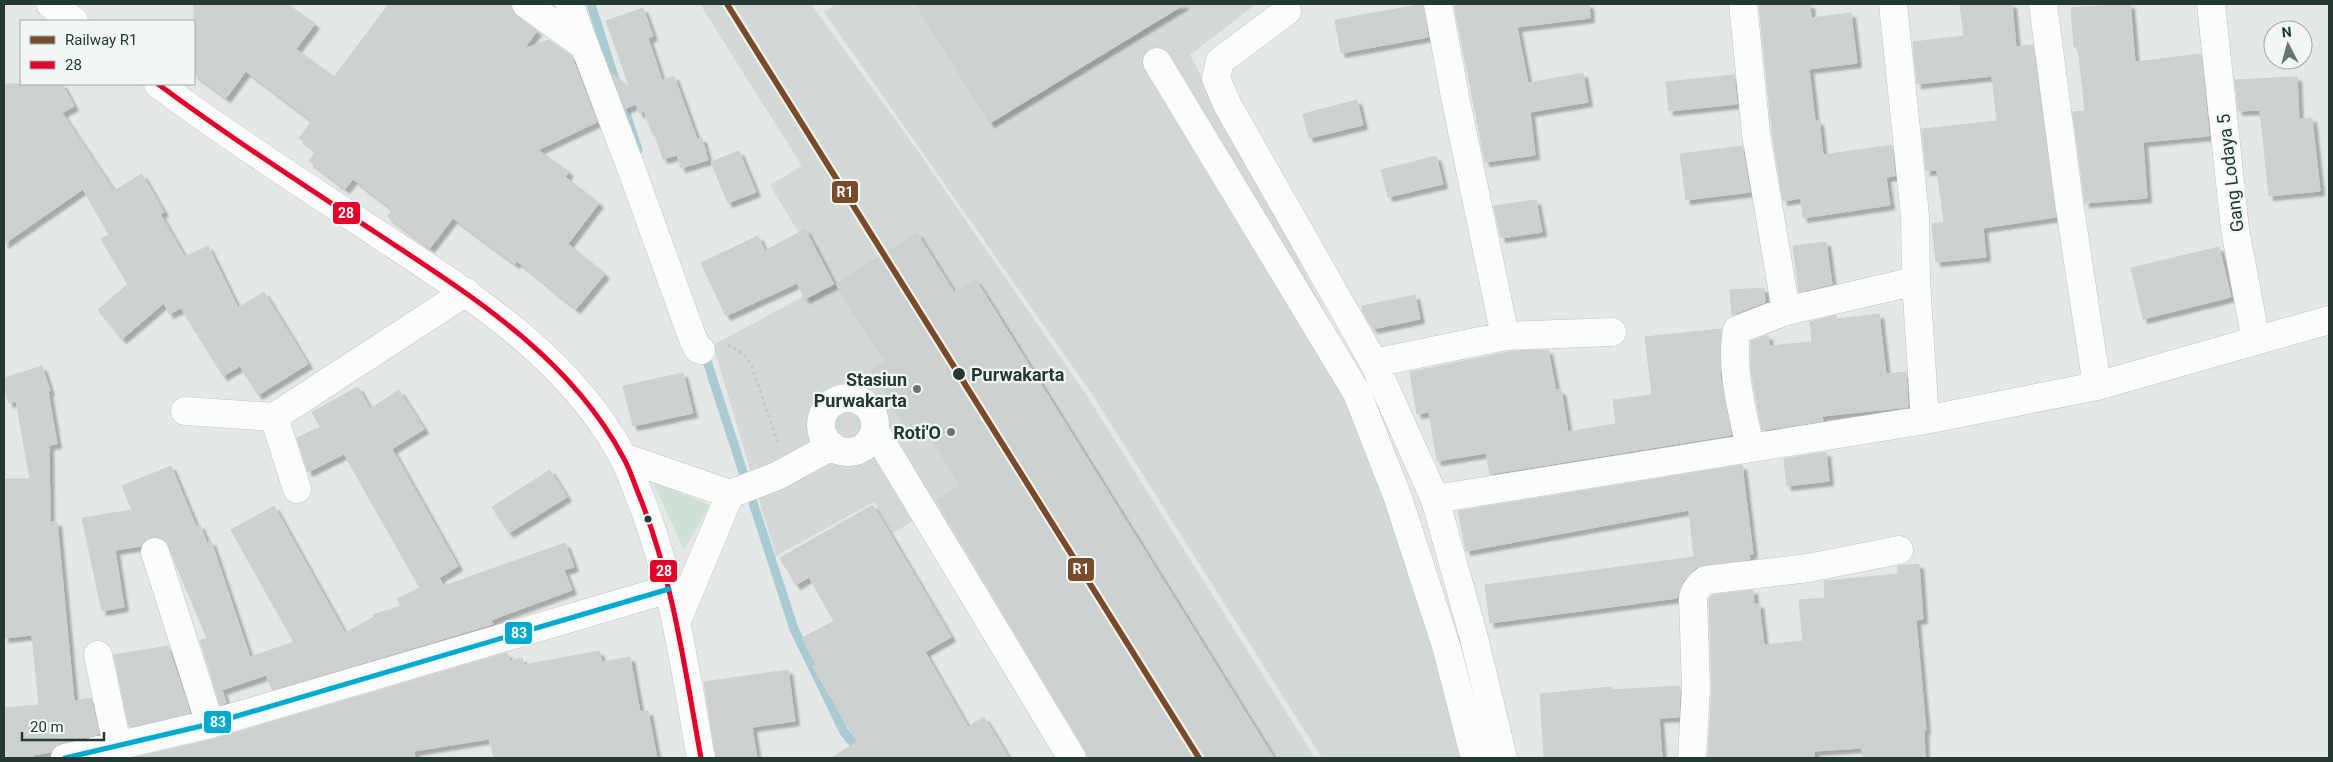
<svg xmlns="http://www.w3.org/2000/svg" width="2333" height="762" viewBox="0 0 2333 762" font-family="Roboto,sans-serif">
<defs>
<filter id="shadow"><feDropShadow dx="4.5" dy="4.5" stdDeviation="1" flood-color="#0004"/></filter>
</defs>
<rect width="100%" height="100%" fill="#e4e8e6"/>
<path fill="#d2d9d6" d="M 700,4 L 811,4 L 915,147 L 1087,396 L 1315,758 L 1090,758 L 934,508 L 893,533 L 874,502 L 776,556 L 713,345 L 829,283 L 770,185 L 802,166 Z
M 836,4 L 1256,4 L 1190,55 L 1282,227 L 1394,448 L 1421,522 L 1478,713 L 1488,758 L 1322,758 L 1092,394 L 824,12 Z"/>
<path fill="#cfe0d4" d="M 653,482 L 710,505 L 684,550 Z"/>
<g fill="none" stroke-linecap="round" stroke-linejoin="round">
<path stroke="#aacbd1" stroke-width="9" d="M 591,4 L 617,86
M 621,98 L 638,150
M 704,352 L 794,629 L 844,732 L 866,758"/>
</g>
<path fill="#cdd1cf" stroke="#cdd1cf" filter="url(#shadow)" d="M 194,4 L 287,4 L 315,24 L 296,49 L 334,77 L 389,4 L 511,4 L 512,11 L 516,16 L 537,31 L 524,49 L 549,40 L 572,57 L 597,122 L 538,150 L 569,172 L 565,177 L 599,203 L 568,244 L 605,274 L 576,309 L 517,261 L 515,264 L 453,218 L 430,248 L 387,216 L 393,210 L 353,179 L 345,189 L 309,161 L 316,151 L 299,138 L 312,121 L 246,71 L 226,98 L 194,74 Z
M 916,4 L 1185,4 L 990,123 Z
M 1423,4 L 1428,37 L 1341,53 L 1335,20 Z
M 1454,4 L 1589,4 L 1590,18 L 1517,27 L 1528,83 L 1583,73 L 1588,102 L 1530,112 L 1535,155 L 1485,162 Z
M 1759,4 L 1810,4 L 1811,18 L 1851,13 L 1857,63 L 1809,69 L 1815,121 L 1819,121 L 1823,155 L 1892,145 L 1895,176 L 1886,177 L 1890,205 L 1803,218 L 1801,198 L 1783,201 L 1772,132 Z
M 1976,4 L 2012,4 L 2016,47 L 2033,45 L 2056,217 L 1983,228 L 1986,257 L 1936,262 L 1932,224 L 1944,222 L 1937,170 L 1926,171 L 1922,129 L 1997,121 L 1992,76 L 1917,84 L 1913,42 L 1964,36 L 1960,5 Z
M 2130,4 L 2135,62 L 2201,54 L 2209,136 L 2143,142 L 2147,198 L 2085,203 L 2073,112 L 2085,111 L 2078,47 L 2074,47 L 2071,8 Z
M 643,8 L 653,36 L 648,38 L 662,80 L 674,76 L 697,139 L 702,138 L 708,160 L 681,168 L 677,155 L 663,159 L 655,135 L 653,135 L 644,111 L 639,113 L 636,104 L 625,109 L 612,74 L 630,88 L 606,21 Z
M 1734,75 L 1737,104 L 1669,111 L 1666,82 Z
M 2297,77 L 2299,119 L 2312,118 L 2320,191 L 2269,196 L 2260,110 L 2238,111 L 2235,80 Z
M 4,84 L 62,84 L 74,106 L 62,113 L 114,191 L 142,174 L 164,212 L 160,214 L 185,257 L 208,246 L 238,308 L 264,292 L 308,364 L 258,395 L 240,366 L 223,376 L 181,308 L 169,314 L 164,303 L 122,339 L 98,310 L 128,284 L 101,239 L 109,235 L 83,189 L 4,244 Z
M 1357,100 L 1363,125 L 1309,138 L 1303,114 Z
M 1742,146 L 1750,192 L 1686,200 L 1680,154 Z
M 739,151 L 756,192 L 728,203 L 711,162 Z
M 1436,156 L 1443,184 L 1388,197 L 1381,170 Z
M 1536,200 L 1542,232 L 1501,238 L 1494,206 Z
M 805,229 L 834,284 L 805,299 L 797,283 L 726,316 L 701,263 L 758,236 L 765,251 Z
M 917,233 L 954,292 L 976,280 L 1274,758 L 1088,758 L 1085,750 L 937,500 L 961,485 L 922,424 L 910,432 L 871,370 L 885,361 L 836,284 Z
M 1826,242 L 1832,284 L 1799,292 L 1793,246 Z
M 2219,247 L 2231,297 L 2143,319 L 2131,268 Z
M 1764,288 L 1765,302 L 1732,315 L 1730,290 Z
M 1415,295 L 1420,319 L 1373,329 L 1363,312 L 1362,306 Z
M 1879,314 L 1886,374 L 1906,372 L 1908,407 L 1822,416 L 1823,421 L 1762,430 L 1751,372 L 1751,341 L 1768,335 L 1769,346 L 1812,342 L 1810,322 L 1836,315 L 1837,319 Z
M 1721,329 L 1720,375 L 1731,435 L 1490,474 L 1486,453 L 1437,461 L 1429,412 L 1417,414 L 1410,372 L 1513,351 L 1548,350 L 1556,390 L 1561,390 L 1568,432 L 1616,424 L 1613,400 L 1652,395 L 1645,337 Z
M 42,366 L 50,391 L 48,391 L 57,444 L 49,445 L 50,522 L 57,522 L 74,701 L 91,698 L 99,734 L 61,743 L 55,746 L 51,752 L 33,755 L 33,758 L 4,758 L 4,708 L 39,705 L 32,635 L 4,638 L 4,479 L 30,479 L 16,401 L 9,403 L 4,387 L 4,378 Z
M 683,373 L 693,413 L 633,426 L 623,386 Z
M 358,387 L 370,409 L 399,390 L 424,429 L 392,449 L 458,566 L 439,578 L 444,586 L 565,543 L 574,567 L 564,570 L 572,590 L 491,620 L 493,624 L 272,690 L 266,675 L 222,690 L 226,703 L 220,705 L 200,640 L 207,638 L 166,541 L 159,537 L 151,537 L 144,541 L 141,546 L 115,550 L 124,607 L 102,611 L 82,518 L 132,510 L 122,486 L 171,466 L 196,526 L 200,525 L 207,543 L 211,541 L 250,657 L 294,642 L 231,530 L 274,506 L 345,633 L 374,617 L 373,615 L 401,606 L 397,599 L 420,588 L 344,454 L 308,472 L 297,438 L 320,427 L 312,412 Z
M 1826,452 L 1829,481 L 1787,486 L 1784,459 Z
M 1742,465 L 1753,554 L 1749,554 L 1750,559 L 1697,567 L 1683,581 L 1677,598 L 1490,623 L 1485,585 L 1694,557 L 1689,510 L 1466,551 L 1458,511 Z
M 550,470 L 567,497 L 509,533 L 492,507 Z
M 873,505 L 951,637 L 925,652 L 968,727 L 984,717 L 1009,758 L 831,758 L 857,742 L 812,666 L 816,665 L 802,638 L 834,621 L 809,577 L 796,585 L 780,558 Z
M 1919,564 L 1923,619 L 1916,620 L 1926,730 L 1924,730 L 1925,758 L 1863,758 L 1862,748 L 1814,751 L 1814,758 L 1708,758 L 1712,688 L 1709,600 L 1712,595 L 1753,590 L 1754,604 L 1759,604 L 1764,645 L 1803,641 L 1799,600 L 1825,598 L 1824,581 L 1898,574 L 1898,566 Z
M 168,646 L 190,713 L 129,727 L 114,655 Z
M 599,651 L 602,662 L 630,657 L 640,712 L 648,711 L 657,758 L 494,758 L 489,739 L 414,751 L 415,758 L 132,758 L 214,739 L 507,653 L 510,661 L 522,658 L 524,665 Z
M 788,670 L 795,721 L 752,727 L 757,758 L 716,758 L 704,682 Z
M 1680,686 L 1679,717 L 1659,718 L 1662,758 L 1544,758 L 1540,694 L 1612,687 L 1612,690 Z"/>
<g fill="none" stroke-linecap="round" stroke-linejoin="round">
<defs>
<path id="minor" d="M 50,4 L 74,21
M 526,4 L 584,46
M 569,4 L 631,168 L 693,339 L 698,349 L 701,350
M 1743,4 L 1756,134 L 1786,311
M 2043,4 L 2069,202 L 2097,386
M 2211,4 L 2235,229 L 2256,341
M 1287,11 L 1220,61 L 1216,78 L 1227,104 L 1374,363 L 1435,499 L 1474,638 L 1503,758
M 1157,62 L 1357,393 L 1398,498 L 1447,649 L 1475,758
M 158,84 C 229,137 304,185 378,234 C 470,295 569,356 623,457 C 630,469 634,483 639,495 C 673,579 685,670 701,758
M 1916,281 L 1925,420
M 1505,336 L 1612,332
M 1374,363 L 1505,336 L 1455,97 L 1438,4
M821 425a27 27 0 1 1 54 0a27 27 0 1 1-54 0Z
M 185,411 L 274,417 L 466,292
M 274,417 L 297,489
M 875,431 L 1072,758
M 1750,447 C 1742,410 1730,367 1737,330 L 1786,311 L 1916,281 L 1915,216 L 1893,4
M 623,457 L 730,494 L 777,476 L 832,446
M 1435,499 L 1925,420 L 2097,386 L 2329,320
M 155,552 L 210,724
M 676,623 L 730,494
M 98,655 L 117,745
M 65,758 L 210,724 L 669,589
M 1692,758 L 1696,688 L 1693,598 C 1695,589 1699,585 1706,580 L 1808,568 L 1899,550"/>
</defs>
<use href="#minor" stroke="#c1c5c3" stroke-width="29"/>
<path stroke="#c1c8c5" stroke-width="3" stroke-dasharray="2.5 4" stroke-linecap="butt" d="M 728,345 L 744,354 L 751,365 L 779,445"/>
<use href="#minor" stroke="#fbfcfb" stroke-width="28"/>
<defs>
<path id="bus-1" d="M 158,84 C 229,137 304,185 378,234 C 470,295 569,356 623,457 C 630,469 634,483 639,495 C 673,579 685,670 701,758"/>
<path id="bus-2" d="M 65,758 L 210,724 L 669,589"/>
</defs>
<use href="#bus-1" stroke="#f2f7f4" stroke-width="9"/>
<use href="#bus-2" stroke="#f2f7f4" stroke-width="9"/>
<use href="#bus-1" stroke="#e4002b" stroke-width="5"/>
<use href="#bus-2" stroke="#00a9ce" stroke-width="5"/>
<defs>
<path id="rail-1" d="M 727,4 L 1199,758"/>
</defs>
<use href="#rail-1" stroke="#f2f7f4" stroke-width="10"/>
<use href="#rail-1" stroke="#7a4b2a" stroke-width="6"/>
</g>
<g fill="#243933" stroke="#f2f7f4" stroke-width="2">
<circle cx="959" cy="374" r="7"/>
<circle cx="648" cy="519" r="4.5"/>
</g>
<g fill="#677672" stroke="#f2f7f4" stroke-width="2">
<circle cx="917" cy="389" r="5"/>
<circle cx="951" cy="432" r="5"/>
</g>
<g text-anchor="middle" dominant-baseline="central" stroke-width="4.5" stroke-linejoin="round" paint-order="stroke">
<g font-size="18" fill="#243933" stroke="#f2f7f4">
<text transform="translate(2230 173) rotate(-97)">Gang Lodaya 5</text>
</g>
<g font-size="18" font-weight="bold" fill="#243933" stroke="#f2f7f4" text-anchor="start">
<text x="971" y="374">Purwakarta</text>
</g>
<g font-size="18" font-weight="bold" fill="#243933" stroke="#f2f7f4" text-anchor="end">
<text x="907" y="379">Stasiun<tspan x="907" dy="21">Purwakarta</tspan></text>
<text x="941" y="432">Roti'O</text>
</g>
</g>
<g stroke="#f2f7f4" stroke-width="2">
<rect x="831" y="180" width="28" height="24" rx="5" fill="#7a4b2a"/>
<rect x="332" y="201" width="29" height="24" rx="5" fill="#e4002b"/>
<rect x="1067" y="557" width="28" height="25" rx="5" fill="#7a4b2a"/>
<rect x="649" y="559" width="29" height="24" rx="5" fill="#e4002b"/>
<rect x="504" y="621" width="29" height="24" rx="5" fill="#00a9ce"/>
<rect x="203" y="710" width="29" height="24" rx="5" fill="#00a9ce"/>
</g>
<g font-size="14" text-anchor="middle" font-weight="bold" fill="#fff">
<text x="845" y="197">R1</text>
<text x="346" y="218">28</text>
<text x="1081" y="574">R1</text>
<text x="664" y="576">28</text>
<text x="519" y="638">83</text>
<text x="218" y="727">83</text>
</g>
<rect width="2333" height="762" fill="none" stroke="#243933" stroke-width="10"/>
<rect x="20" y="20" width="175" height="65" fill="#f2f7f4" stroke="#a0aba7"/>
<rect x="30" y="36" width="25" height="8" fill="#7a4b2a" stroke="#a0aba7"/>
<text x="65" y="45" font-size="15" fill="#243933">Railway R1</text>
<rect x="30" y="61" width="25" height="8" fill="#e4002b" stroke="#a0aba7"/>
<text x="65" y="70" font-size="15" fill="#243933">28</text>
<g transform="translate(2288 45) rotate(354)"><circle r="24" fill="#f2f7f4" stroke="#a0aba7"/>
<path d="M0-4L9 19L0 12L-9 19Z" fill="#677672"/>
<text y="-8" font-size="14" font-weight="bold" text-anchor="middle" fill="#243933">N</text>
</g>
<path d="M22 732v8h82v-8" fill="none" stroke="#243933" stroke-width="2.5"/>
<text x="30" y="732" font-size="15" fill="#243933" stroke="#f2f7f4" stroke-width="4" paint-order="stroke">20 m</text>
</svg>
